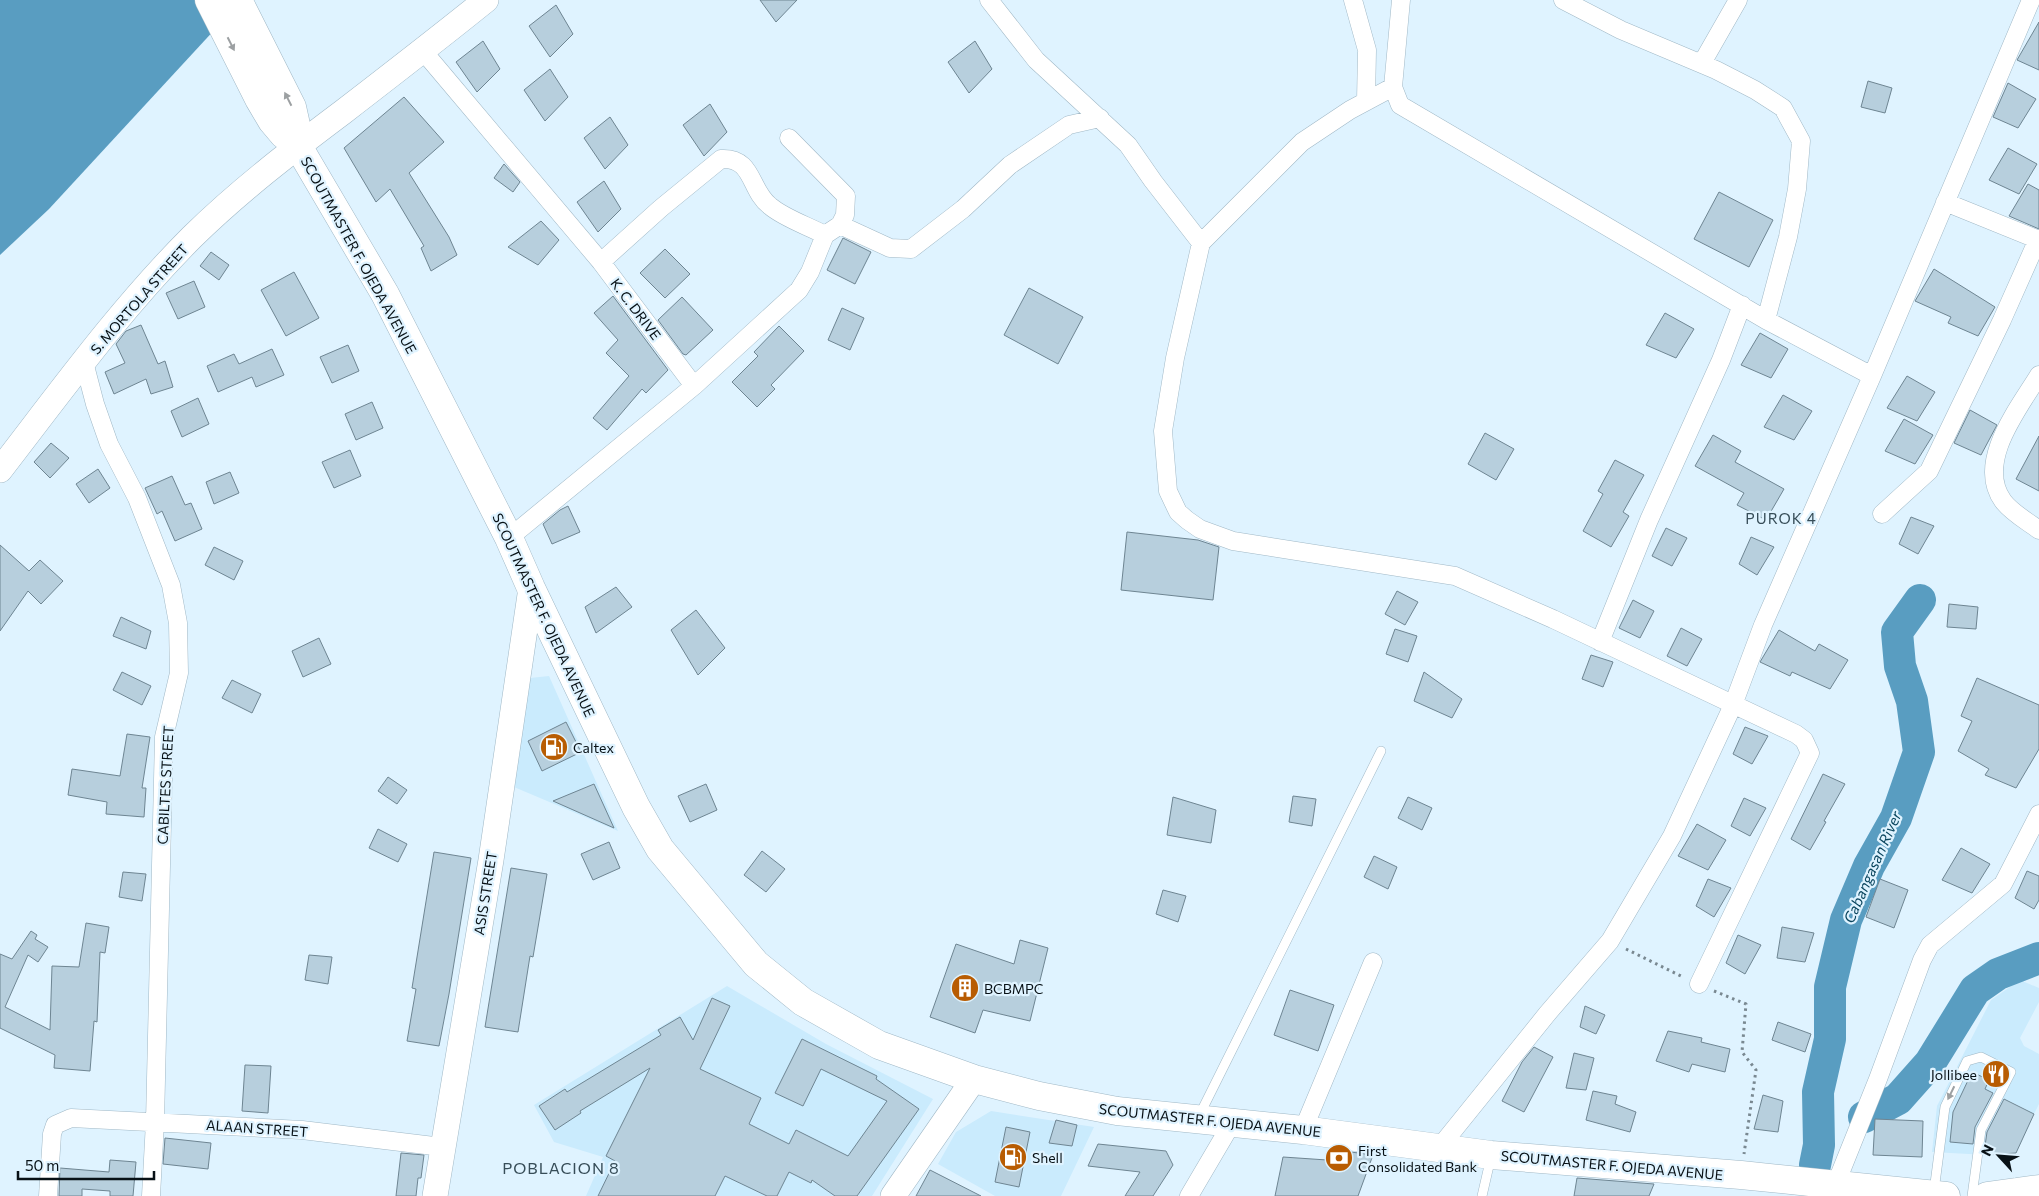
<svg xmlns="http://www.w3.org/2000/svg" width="2039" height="1196" viewBox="0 0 2039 1196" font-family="Commissioner,sans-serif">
<rect width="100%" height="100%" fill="#dff3ff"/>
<path fill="#caebfd" d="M 549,676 L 618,831 L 514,787 L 530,678 Z
M 2020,980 L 2039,988 L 2039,1002 L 2020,1038 L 2024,1046 L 2039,1054 L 2039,1104 L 2034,1114 L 2009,1101 L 1988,1143 L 1987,1155 L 1932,1152 L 1937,1106 L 1991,1000 Z
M 727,986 L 826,1044 L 933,1099 L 872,1196 L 586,1196 L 603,1157 L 554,1142 L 534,1105 Z
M 991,1111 L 1094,1127 L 1061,1196 L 995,1196 L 938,1164 L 956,1132 Z"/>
<path fill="#599dc1" d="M 0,0 L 242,0 L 49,209 L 0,255 Z"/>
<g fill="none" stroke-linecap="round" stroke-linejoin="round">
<path stroke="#599dc1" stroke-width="32" d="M 1864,1117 L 1898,1099 L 1930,1063 L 1975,990 L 1998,974 L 2039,958
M 1815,1165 L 1819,1145 L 1818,1092 L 1830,1039 L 1830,987 L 1846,920 L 1869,866 L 1896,818 L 1919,752 L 1912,701 L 1900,666 L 1897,632 L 1920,600"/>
</g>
<path fill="#b7cfdd" stroke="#6e8592" d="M 760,0 L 797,0 L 776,22 Z
M 556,5 L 573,34 L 550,57 L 529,26 Z
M 2039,22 L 2039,70 L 2017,60 Z
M 483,41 L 500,69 L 477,92 L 456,62 Z
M 975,41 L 992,69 L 969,93 L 948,62 Z
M 550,69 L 568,97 L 545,121 L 524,90 Z
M 1868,81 L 1892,88 L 1885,113 L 1861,107 Z
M 2008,83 L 2036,99 L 2018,128 L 1993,117 Z
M 404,97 L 444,142 L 409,173 L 449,237 L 457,255 L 431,271 L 421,248 L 424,246 L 390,189 L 376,202 L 344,148 Z
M 710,104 L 727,132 L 704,156 L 683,125 Z
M 610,117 L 628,145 L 605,169 L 584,138 Z
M 2008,148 L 2037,164 L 2019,194 L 1989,180 Z
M 504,164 L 520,182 L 513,192 L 494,178 Z
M 604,181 L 621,209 L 598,232 L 577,202 Z
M 2028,184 L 2039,190 L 2039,229 L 2009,216 Z
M 1719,192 L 1773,220 L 1749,267 L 1694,239 Z
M 541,221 L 559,240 L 538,265 L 508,247 Z
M 843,238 L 871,252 L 855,284 L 827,270 Z
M 665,249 L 690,274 L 665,298 L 640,273 Z
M 211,252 L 229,265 L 219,280 L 200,266 Z
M 1934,269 L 1995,307 L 1978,336 L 1948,323 L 1951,317 L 1915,301 Z
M 294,272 L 319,318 L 286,336 L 261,290 Z
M 194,281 L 205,307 L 178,319 L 166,293 Z
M 1029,288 L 1083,317 L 1058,364 L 1004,335 Z
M 613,296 L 668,370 L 646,393 L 642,389 L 607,430 L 593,418 L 629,376 L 606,353 L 618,340 L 594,313 Z
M 682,297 L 713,330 L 686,355 L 683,354 L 658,320 Z
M 842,308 L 864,318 L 850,350 L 828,340 Z
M 1665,313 L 1694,329 L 1676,358 L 1646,345 Z
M 141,325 L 158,364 L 165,361 L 173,387 L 151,394 L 146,379 L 114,394 L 105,372 L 125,363 L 116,344 L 126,331 Z
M 779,326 L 804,351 L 771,385 L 775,389 L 757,407 L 732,382 L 758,356 L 754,352 Z
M 1760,333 L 1788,349 L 1771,378 L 1741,365 Z
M 348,345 L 359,371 L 332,383 L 320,357 Z
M 272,349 L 284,375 L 256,387 L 252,377 L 218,392 L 207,366 L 234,354 L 239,364 Z
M 1907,376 L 1935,392 L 1917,421 L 1887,408 Z
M 1783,395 L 1812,411 L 1794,440 L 1764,427 Z
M 198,398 L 209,424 L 182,437 L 171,411 Z
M 372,402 L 383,428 L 356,440 L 345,414 Z
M 1970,410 L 1997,425 L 1981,455 L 1954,443 Z
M 1904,419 L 1933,435 L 1915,464 L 1885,451 Z
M 1485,433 L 1514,449 L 1496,480 L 1468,464 Z
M 1713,435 L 1741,451 L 1735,462 L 1784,489 L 1766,520 L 1737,505 L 1744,493 L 1695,466 Z
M 2039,436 L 2039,491 L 2016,479 Z
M 51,443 L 69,458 L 50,478 L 34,462 Z
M 350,450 L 361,476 L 334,488 L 322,462 Z
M 1615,460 L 1644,475 L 1623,512 L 1629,516 L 1611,547 L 1583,531 L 1603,494 L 1598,491 Z
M 98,469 L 110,488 L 89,503 L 76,484 Z
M 230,472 L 239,493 L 214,504 L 206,482 Z
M 172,476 L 185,505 L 191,503 L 202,529 L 175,541 L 162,511 L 157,514 L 145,488 Z
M 568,506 L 580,532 L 552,544 L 543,524 L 560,510 Z
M 1911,517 L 1934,526 L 1918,554 L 1899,544 Z
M 1666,528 L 1687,538 L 1672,566 L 1652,556 Z
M 1127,532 L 1198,540 L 1219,547 L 1213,600 L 1121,590 Z
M 1751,537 L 1774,547 L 1757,575 L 1739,564 Z
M 0,545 L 29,571 L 40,560 L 63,581 L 41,604 L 28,591 L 0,631 Z
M 214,547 L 243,561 L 234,580 L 205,565 Z
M 616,587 L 632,607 L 596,633 L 585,607 Z
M 1397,591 L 1418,602 L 1405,625 L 1385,614 Z
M 1633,600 L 1654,611 L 1640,638 L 1619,628 Z
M 1949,604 L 1978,607 L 1976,629 L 1947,627 Z
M 696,610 L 725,648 L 698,675 L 671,630 Z
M 121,617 L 151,631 L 146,649 L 113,636 Z
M 1681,628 L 1702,639 L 1687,666 L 1667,656 Z
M 1395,629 L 1417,636 L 1408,662 L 1386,654 Z
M 1779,630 L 1815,651 L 1819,644 L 1848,660 L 1830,689 L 1792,672 L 1790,676 L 1760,662 Z
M 319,638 L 331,664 L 303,677 L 292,651 Z
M 1591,655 L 1613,662 L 1603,687 L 1582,679 Z
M 122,672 L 151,686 L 142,705 L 113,690 Z
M 1424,672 L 1462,699 L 1452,718 L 1414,701 Z
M 1977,678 L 2039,705 L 2039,749 L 2016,788 L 1985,775 L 1989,769 L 1958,751 L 1972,721 L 1961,716 Z
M 232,680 L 261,694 L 252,713 L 222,698 Z
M 566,722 L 581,752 L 542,771 L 528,741 Z
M 1745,727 L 1768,736 L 1752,764 L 1733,754 Z
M 127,734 L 150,737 L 142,788 L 146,788 L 144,817 L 106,814 L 107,802 L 68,795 L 72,769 L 120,776 Z
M 1823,774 L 1845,784 L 1824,821 L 1826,822 L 1810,850 L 1791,839 Z
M 388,777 L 407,790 L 397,804 L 378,791 Z
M 594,784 L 614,828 L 553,801 Z
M 706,784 L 717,810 L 690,822 L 678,796 Z
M 1293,796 L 1316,799 L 1312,826 L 1289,822 Z
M 1173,797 L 1216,810 L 1211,843 L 1167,835 Z
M 1408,797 L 1432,808 L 1422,830 L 1398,818 Z
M 1744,798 L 1766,808 L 1750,836 L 1731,826 Z
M 1697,824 L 1726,840 L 1708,870 L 1678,856 Z
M 378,829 L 407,844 L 398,862 L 369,848 Z
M 609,842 L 620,868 L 593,880 L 581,854 Z
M 1961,848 L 1990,864 L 1972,893 L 1942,880 Z
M 762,851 L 785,869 L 766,892 L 744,875 Z
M 434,852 L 471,858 L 449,994 L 439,1046 L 407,1041 L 416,989 L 412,988 Z
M 1374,856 L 1397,867 L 1388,889 L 1364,877 Z
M 511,868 L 547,874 L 533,957 L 530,956 L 518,1032 L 485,1027 Z
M 2027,871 L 2039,876 L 2039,900 L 2034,909 L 2015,898 Z
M 123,872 L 146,874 L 142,901 L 119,897 Z
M 1708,879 L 1731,888 L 1714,917 L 1696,906 Z
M 1880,879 L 1908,890 L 1894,928 L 1866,917 Z
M 1163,890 L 1186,896 L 1178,922 L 1156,914 Z
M 86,923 L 109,927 L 105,953 L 100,952 L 97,1022 L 94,1021 L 90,1071 L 54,1068 L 55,1055 L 0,1028 L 0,954 L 12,959 L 31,931 L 37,935 L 35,939 L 48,947 L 38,962 L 28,955 L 5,1007 L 50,1030 L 52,966 L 79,967 Z
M 1782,927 L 1814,933 L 1805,962 L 1777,958 Z
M 1738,935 L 1761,945 L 1745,974 L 1726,963 Z
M 1020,940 L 1048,948 L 1030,1021 L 983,1010 L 975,1033 L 930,1017 L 956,944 L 1014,964 Z
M 309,955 L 332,957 L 328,984 L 305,980 Z
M 1290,990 L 1334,1005 L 1318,1051 L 1274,1035 Z
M 712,998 L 730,1006 L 700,1069 L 761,1098 L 749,1124 L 789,1144 L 796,1130 L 848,1156 L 887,1101 L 821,1069 L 803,1106 L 775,1093 L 802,1039 L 877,1076 L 876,1079 L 919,1109 L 857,1196 L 835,1196 L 812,1180 L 811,1183 L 789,1172 L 777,1196 L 767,1196 L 725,1176 L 715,1196 L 598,1196 L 615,1161 L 606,1156 L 650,1068 L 580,1111 L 581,1113 L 555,1130 L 539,1106 L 565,1089 L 567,1092 L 661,1035 L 658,1030 L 680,1017 L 693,1040 Z
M 1585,1006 L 1605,1015 L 1596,1034 L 1580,1027 Z
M 1778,1022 L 1811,1034 L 1805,1052 L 1772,1040 Z
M 1668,1031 L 1702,1038 L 1701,1042 L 1730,1049 L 1725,1072 L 1692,1064 L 1689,1072 L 1656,1061 Z
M 1534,1047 L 1553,1057 L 1524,1112 L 1502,1101 L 1522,1062 Z
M 1574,1053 L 1594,1058 L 1586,1090 L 1566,1088 Z
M 245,1065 L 271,1066 L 268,1113 L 242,1111 Z
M 1972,1072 L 1989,1080 L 1985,1089 L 1993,1093 L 1975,1127 L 1973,1144 L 1950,1142 L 1953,1112 Z
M 1593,1091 L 1617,1096 L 1615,1104 L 1636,1112 L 1630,1132 L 1586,1120 Z
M 1763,1095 L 1783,1101 L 1778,1132 L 1754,1129 Z
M 2004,1099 L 2034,1114 L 2016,1153 L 1987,1155 L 1988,1146 L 1985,1146 L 1987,1132 Z
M 1875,1119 L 1923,1121 L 1922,1157 L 1873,1155 Z
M 1056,1120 L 1077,1125 L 1072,1146 L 1049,1143 Z
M 1006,1127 L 1030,1132 L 1019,1187 L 995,1182 Z
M 165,1138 L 211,1143 L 208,1169 L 163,1164 Z
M 1098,1144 L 1166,1151 L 1173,1165 L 1153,1196 L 1125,1196 L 1140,1172 L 1088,1166 Z
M 1329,1149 L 1373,1155 L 1358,1196 L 1275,1196 L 1283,1157 L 1327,1160 Z
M 401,1153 L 424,1155 L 421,1178 L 418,1178 L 416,1196 L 396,1196 Z
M 110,1160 L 136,1162 L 133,1196 L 110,1196 L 110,1191 L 82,1189 L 82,1196 L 59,1196 L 60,1168 L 109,1172 Z
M 930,1170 L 981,1196 L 916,1196 Z
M 1577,1178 L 1654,1184 L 1649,1196 L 1574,1196 Z"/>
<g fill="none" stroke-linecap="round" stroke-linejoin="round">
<defs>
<path id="lane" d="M 1199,1116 L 1381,751
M 1934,1191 L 1945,1107 L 1967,1061 L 1981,1057 L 2011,1072 L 1981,1130 L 1972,1196
M 1482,1196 L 1491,1157"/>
<path id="street" d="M 989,0 L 1036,60 L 1128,145 L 1153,181 L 1201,243
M 1353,0 L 1367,50 L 1366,101
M 1401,0 L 1393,87 L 1400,105 L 1766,320 L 1872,376
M 1563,0 L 1621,30 L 1716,70 L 1755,90 L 1783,108 L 1801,141 L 1797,189 L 1788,237 L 1766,320
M 423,51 L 601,262 L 694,386 L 509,538
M 1702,63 L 1738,0
M 1393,87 L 1350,110 L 1302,142 L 1201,243 L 1175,358 L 1163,431 L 1168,491 L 1178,512 L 1187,520 L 1200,529 L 1233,541 L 1455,576 L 1553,619 L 1796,734 L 1804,740 L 1810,753 L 1699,984
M 1945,202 L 2039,240
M 840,225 L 890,248 L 911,249 L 963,209 L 1010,165 L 1069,125 L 1100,118
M 601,262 L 661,208 L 721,159 C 754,157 749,190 770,206 C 784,218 808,226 825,235
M 84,362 L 95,404 L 109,444 L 137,498 L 171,585 L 178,623 L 179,673 L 164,737 L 155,1122 L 151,1196
M 2039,375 C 2019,408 1975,462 2003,501 C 2012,513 2027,521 2039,530
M 694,386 L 799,290 L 810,272 L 825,235 L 840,225 L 845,215 L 846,196 L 789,138
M 1882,514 L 1929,471 L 2002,320 L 2038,239
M 1600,642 L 1649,520 L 1721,360 L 1742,305
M 1303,1130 L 1373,962
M 1439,1148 L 1547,1014 L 1610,941 L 1672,836 L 1733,705 L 1763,625 L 1872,376 L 2031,0
M 1835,1186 L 1878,1079 L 1922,960 L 1930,945 L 2003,884 L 2039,814
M 48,1196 L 52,1134 L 55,1125 L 71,1118 L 302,1130 L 442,1147
M 1189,1196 L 1232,1123"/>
<path id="secondary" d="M 0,470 C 61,391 121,308 192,237 C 239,191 291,151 343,112 C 391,75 439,38 486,0
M 435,1196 L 491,860 L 531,588
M 893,1196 L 974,1079"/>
<path id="highway" d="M 209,0 L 259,99 L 272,121 L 283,134 L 298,146 L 385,294 L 509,538 L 531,588 L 636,807 L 660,849 L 756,964 L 803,1002 L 879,1045 L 974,1079 L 1039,1096 L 1117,1111 L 1303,1130 L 1491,1155 L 1741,1175 L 1946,1196
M 238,0 L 292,107 L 296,125 L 298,146
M 1987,1196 L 2039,1189"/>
</defs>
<use href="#lane" stroke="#a0b8c6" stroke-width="10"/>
<use href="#street" stroke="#a0b8c6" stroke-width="19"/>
<use href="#secondary" stroke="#a0b8c6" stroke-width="26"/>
<use href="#highway" stroke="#a0b8c6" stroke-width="29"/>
<path stroke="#798891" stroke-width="3" stroke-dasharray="2.5 4" stroke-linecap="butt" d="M 1626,949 L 1683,977
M 1714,991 L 1746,1004 L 1742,1052 L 1756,1070 L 1744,1154"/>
<use href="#lane" stroke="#fff" stroke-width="9"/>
<use href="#street" stroke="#fff" stroke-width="18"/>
<use href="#secondary" stroke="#fff" stroke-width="25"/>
<use href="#highway" stroke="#fff" stroke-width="28"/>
</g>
<defs><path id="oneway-solid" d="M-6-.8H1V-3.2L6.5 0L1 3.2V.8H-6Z" transform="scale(1.25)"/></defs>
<g fill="#9ca0a2">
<use href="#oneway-solid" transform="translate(231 44) rotate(63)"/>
<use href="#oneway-solid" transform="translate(288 99) rotate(-117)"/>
<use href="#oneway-solid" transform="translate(1951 1093) rotate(116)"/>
</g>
<defs>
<symbol id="fuel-disc" viewBox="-11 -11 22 22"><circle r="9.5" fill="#b85c02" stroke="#dff3ff"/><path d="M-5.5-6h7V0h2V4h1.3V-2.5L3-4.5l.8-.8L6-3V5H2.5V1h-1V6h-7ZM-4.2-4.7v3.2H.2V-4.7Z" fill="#fff"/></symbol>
<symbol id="building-disc" viewBox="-11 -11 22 22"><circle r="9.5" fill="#b85c02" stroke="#dff3ff"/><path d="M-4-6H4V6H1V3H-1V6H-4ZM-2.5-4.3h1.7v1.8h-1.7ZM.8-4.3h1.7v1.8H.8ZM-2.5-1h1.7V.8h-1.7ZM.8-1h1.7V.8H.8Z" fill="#fff"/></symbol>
<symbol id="restaurant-disc" viewBox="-11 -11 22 22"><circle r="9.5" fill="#b85c02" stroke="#dff3ff"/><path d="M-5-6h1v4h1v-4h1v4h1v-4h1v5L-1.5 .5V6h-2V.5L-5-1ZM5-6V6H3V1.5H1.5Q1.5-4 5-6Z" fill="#fff"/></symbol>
<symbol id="bank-disc" viewBox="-11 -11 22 22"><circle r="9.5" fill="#b85c02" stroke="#dff3ff"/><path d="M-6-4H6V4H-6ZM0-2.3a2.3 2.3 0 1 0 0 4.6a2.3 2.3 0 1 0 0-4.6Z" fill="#fff"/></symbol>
</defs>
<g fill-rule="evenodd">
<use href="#fuel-disc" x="538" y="731" width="32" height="32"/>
<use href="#building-disc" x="949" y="972" width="32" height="32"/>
<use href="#restaurant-disc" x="1980" y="1058" width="32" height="32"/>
<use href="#fuel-disc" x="997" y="1141" width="32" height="32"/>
<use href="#bank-disc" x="1323" y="1142" width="32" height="32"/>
</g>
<g text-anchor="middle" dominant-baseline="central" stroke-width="4.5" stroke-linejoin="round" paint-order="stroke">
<g font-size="14" fill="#081116" stroke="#dff3ff">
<text transform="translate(359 255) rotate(61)">SCOUTMASTER F. OJEDA AVENUE</text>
<text transform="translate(139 299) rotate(-49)">S. MORTOLA STREET</text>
<text transform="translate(636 309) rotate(53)">K. C. DRIVE</text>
<text transform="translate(544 615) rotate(65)">SCOUTMASTER F. OJEDA AVENUE</text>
<text transform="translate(165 785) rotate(-87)">CABILTES STREET</text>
<text transform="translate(485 893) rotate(-81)">ASIS STREET</text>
<text transform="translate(1210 1120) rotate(6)">SCOUTMASTER F. OJEDA AVENUE</text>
<text transform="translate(257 1128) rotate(4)">ALAAN STREET</text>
<text transform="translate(1612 1165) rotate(5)">SCOUTMASTER F. OJEDA AVENUE</text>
</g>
<g font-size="14" fill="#081116" stroke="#dff3ff" text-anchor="start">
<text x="573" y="747">Caltex</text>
<text x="984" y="988">BCBMPC</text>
<text x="1977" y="1074" text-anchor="end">Jollibee</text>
<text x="1358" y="1150">First<tspan x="1358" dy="16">Consolidated Bank</tspan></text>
<text x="1032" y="1157">Shell</text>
</g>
<g font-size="15" letter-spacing="1" fill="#374d58" stroke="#dff3ff">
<text x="1781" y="518">PUROK 4</text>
</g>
<g font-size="15" font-style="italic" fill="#0a455e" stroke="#dff3ff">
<text transform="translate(1872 867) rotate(-66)">Cabangasan River</text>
</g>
<g font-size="16" letter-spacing="1" fill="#374d58" stroke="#dff3ff">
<text x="561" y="1167">POBLACION 8</text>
</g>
</g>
<g transform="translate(1999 1156) rotate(296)" stroke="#dff3ff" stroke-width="4" paint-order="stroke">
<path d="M0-4L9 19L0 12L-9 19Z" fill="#081116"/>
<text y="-8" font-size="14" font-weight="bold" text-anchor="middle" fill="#081116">N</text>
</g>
<path d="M18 1171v8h136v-8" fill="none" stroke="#081116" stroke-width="2.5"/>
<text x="25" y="1171" font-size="15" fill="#081116" stroke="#dff3ff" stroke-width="4" paint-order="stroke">50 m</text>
</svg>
